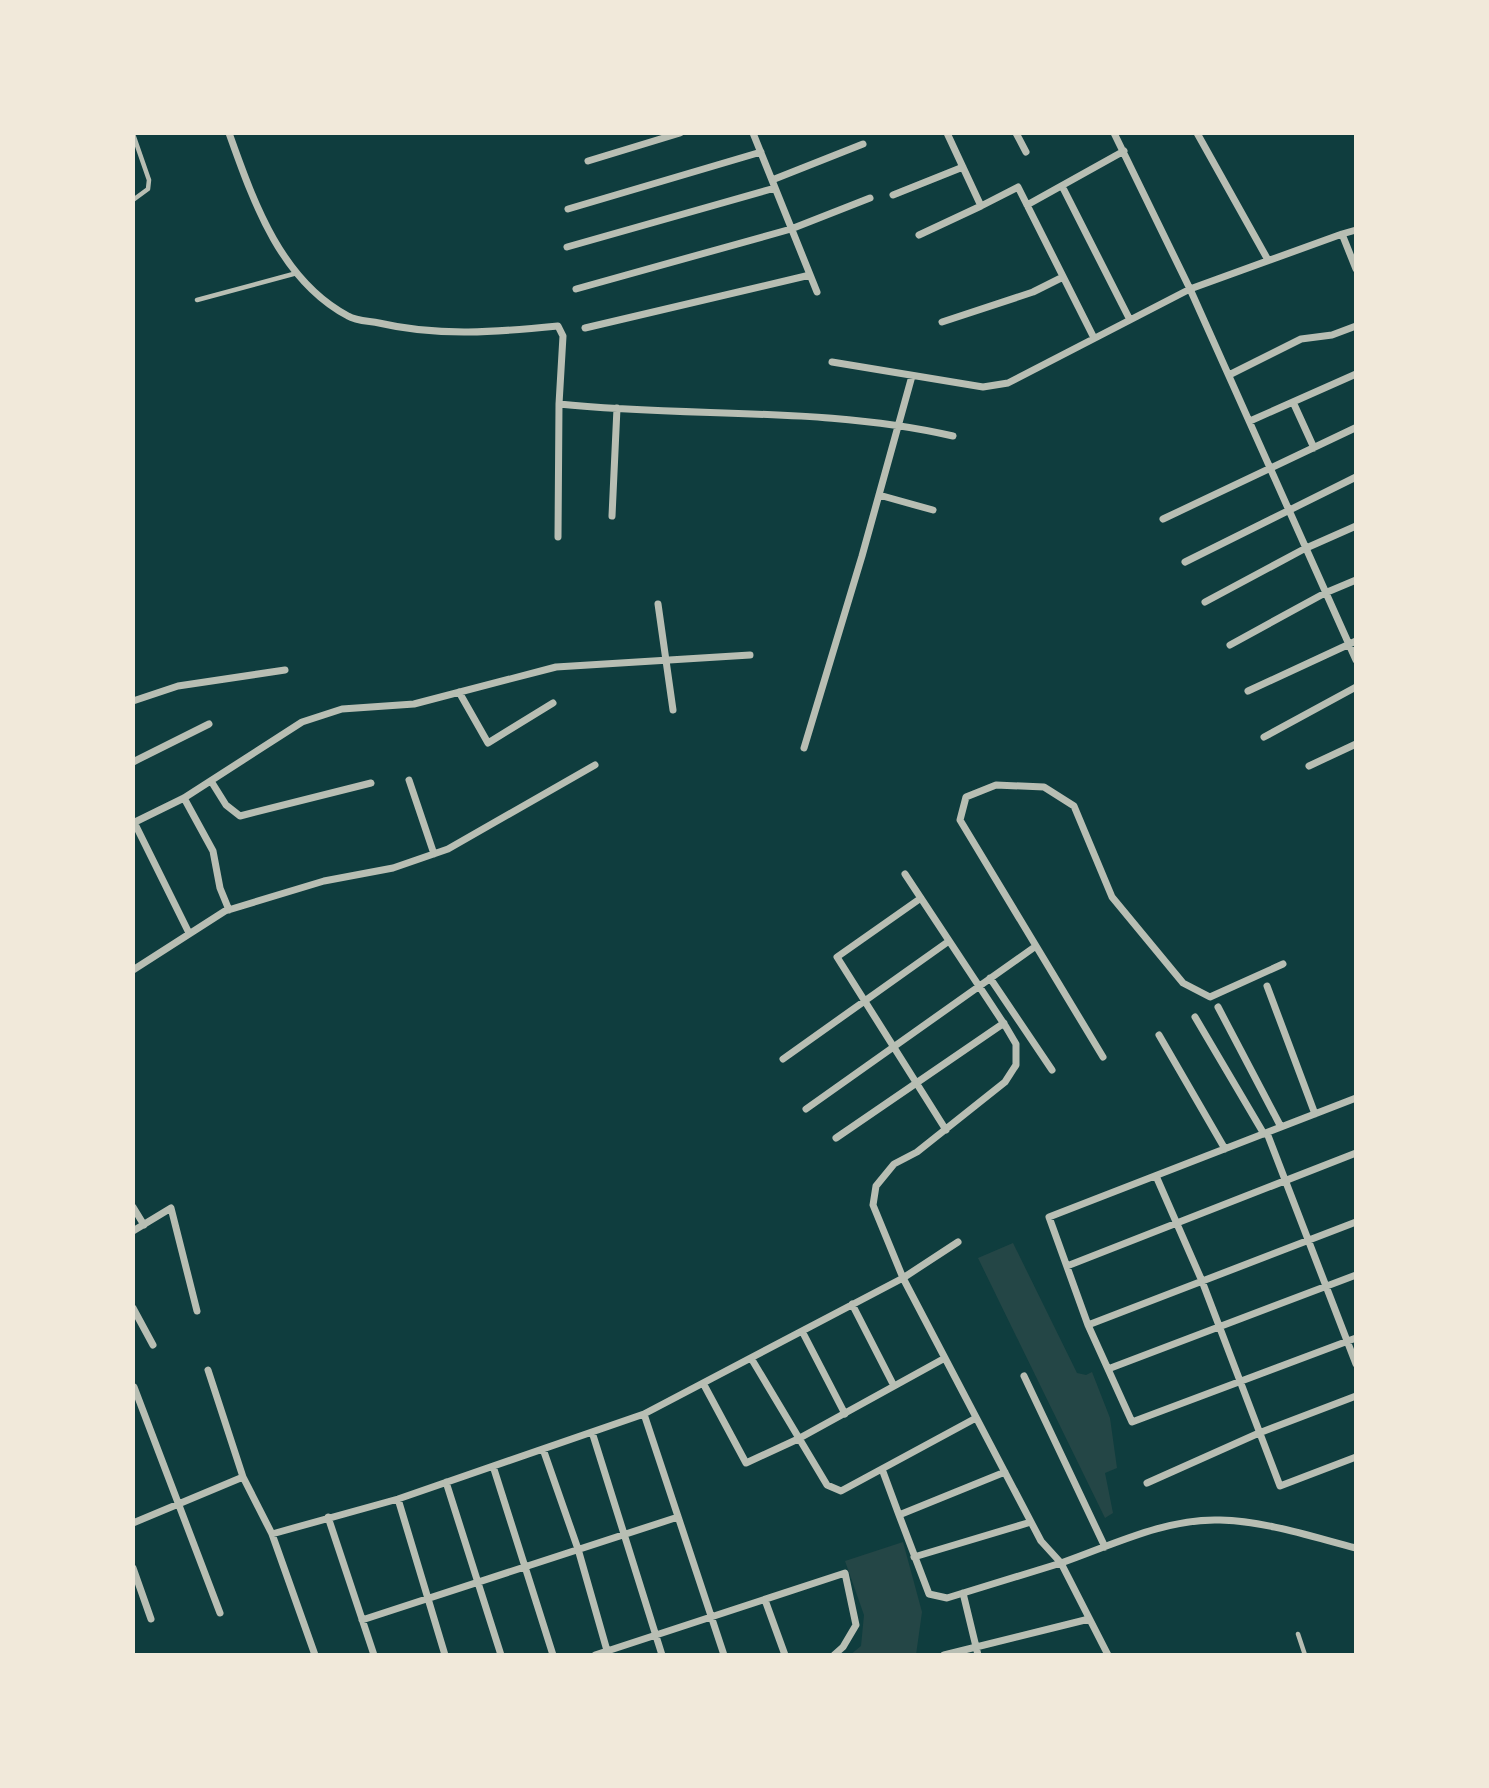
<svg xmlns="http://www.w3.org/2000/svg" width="1489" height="1788" viewBox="0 0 1489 1788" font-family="Lato,sans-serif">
<rect width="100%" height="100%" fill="#0f3d3e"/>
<path fill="#244646" d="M 1013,1243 L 1077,1373 L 1086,1375 L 1092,1372 L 1110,1418 L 1117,1468 L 1105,1473 L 1113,1513 L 1105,1518 L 978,1258 Z
M 903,1542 L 922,1612 L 916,1655 L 850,1655 L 861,1646 L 864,1615 L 845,1561 Z"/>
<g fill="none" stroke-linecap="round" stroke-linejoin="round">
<path stroke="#b8beb3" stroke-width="4.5" d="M 133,134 L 149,180 L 148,189 L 133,200
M 197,300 L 297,273
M 1298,1634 L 1305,1655"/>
<path stroke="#b8beb3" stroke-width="7" d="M 229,133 C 253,200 280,280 348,316 C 356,321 369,321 379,323 C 439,337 497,332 558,326 L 563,336 L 559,404 C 691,418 823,406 953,436
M 753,133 L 817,292
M 947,133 L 981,206 L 1018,187 L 1094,338
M 1016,133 L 1026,152
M 1114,133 L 1190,289 L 1356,660
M 1197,133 L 1268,260
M 588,161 L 680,133
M 772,180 L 863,144
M 1062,186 L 1130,320
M 893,195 L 963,167
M 1027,205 L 1124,151
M 568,209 L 761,152
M 1356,230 L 1342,234 L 1356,269
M 919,235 L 981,206
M 567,247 L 775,188
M 576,289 L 791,229 L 870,198
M 942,322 L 1033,292 L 1063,277
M 585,328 L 810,275
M 832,362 L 983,387 L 1008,383 L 1190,289 L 1342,234
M 1229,375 L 1301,339 L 1332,335 L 1356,326
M 1293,402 L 1314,448
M 1250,421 L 1356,374
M 879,495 L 933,510
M 612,516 L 617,408
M 1163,519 L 1355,428
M 558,537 L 559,404
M 1185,562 L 1356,477
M 1205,602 L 1304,549 L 1356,526
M 658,604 L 673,710
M 1230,645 L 1325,593 L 1356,580
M 1248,691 L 1356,641
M 459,692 L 488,743 L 553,703
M 133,701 L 178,686 L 285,670
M 1264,737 L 1356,687
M 804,748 L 862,556 L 912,376
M 133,762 L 209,724
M 1309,766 L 1356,744
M 409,780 L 434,854
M 211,781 L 226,805 L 240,816 L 371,783
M 184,798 L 213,851 L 220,888 L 229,910
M 134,822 L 189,933
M 133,823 L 184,798 L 302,722 L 342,709 L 414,704 L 556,667 L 750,655
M 921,898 L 837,957 L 946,1130
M 133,970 L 225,911 L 324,881 L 393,868 L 448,849 L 595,765
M 990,978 L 1052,1070
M 1267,986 L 1315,1114
M 1218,1007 L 1281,1127
M 1195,1017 L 1264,1134
M 1159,1035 L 1225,1149
M 1103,1057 L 960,820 L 966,797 L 996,785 L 1044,787 L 1074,806 L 1112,897 L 1183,983 L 1210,997 L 1283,964
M 783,1059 L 949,941
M 1356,1098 L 1049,1217 L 1088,1325 L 1132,1422 L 1356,1338
M 806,1109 L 1036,946
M 1267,1133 L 1356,1364
M 836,1138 L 1004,1023
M 1156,1176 L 1202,1281 L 1280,1486 L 1356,1457
M 133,1207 L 144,1225
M 133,1231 L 171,1208 L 197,1311
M 1067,1266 L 1356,1153
M 852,1304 L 894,1386
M 133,1308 L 153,1345
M 1088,1325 L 1356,1222
M 802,1331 L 845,1414
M 751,1358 L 827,1485 L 841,1491 L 976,1418
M 1108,1369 L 1356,1275
M 208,1370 L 243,1477 L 272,1534 L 315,1655
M 1024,1376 L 1105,1547
M 703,1383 L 746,1463 L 798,1439 L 945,1358
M 134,1387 L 220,1613
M 644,1414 L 724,1655
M 592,1432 L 662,1655
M 543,1449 L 578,1549 L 608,1654
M 493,1466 L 553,1655
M 882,1469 L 899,1515 L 1005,1472
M 446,1482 L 501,1655
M 1147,1483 L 1259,1433 L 1356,1396
M 398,1499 L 445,1655
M 899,1515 L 929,1594 L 947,1598 L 1061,1563 L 1041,1541 L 903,1278 L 873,1205 L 876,1186 L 894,1164 L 917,1152 L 1005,1082 L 1016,1065 L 1016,1044 L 1006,1027 L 905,874
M 328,1517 L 374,1655
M 133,1523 L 243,1477
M 272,1534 L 398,1499 L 644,1414 L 903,1278 L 958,1242
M 914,1557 L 1031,1522
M 133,1568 L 151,1619
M 963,1593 L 978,1655
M 765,1600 L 785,1655
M 362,1620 L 678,1517
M 595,1655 L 845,1573 L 856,1625 L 843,1647 L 834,1655
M 944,1655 L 1089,1619
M 1108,1655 L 1061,1563 C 1110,1546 1166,1518 1220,1520 C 1265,1521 1313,1537 1356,1548"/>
</g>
<rect width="1489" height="1788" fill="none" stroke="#f1e9da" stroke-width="270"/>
</svg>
